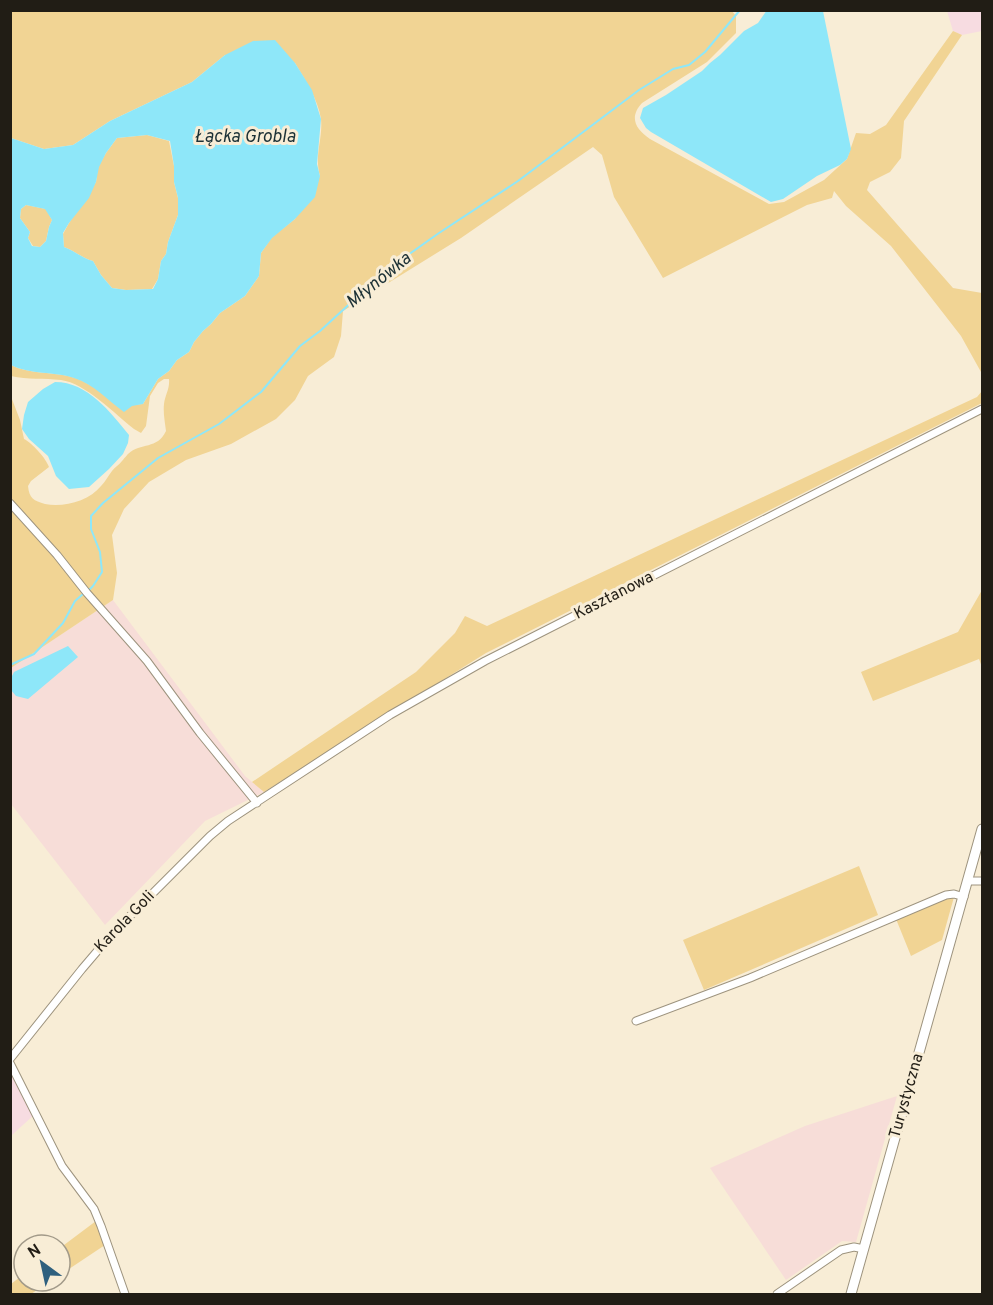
<svg xmlns="http://www.w3.org/2000/svg" width="993" height="1305" viewBox="0 0 993 1305" font-family="Overpass,sans-serif">
<rect width="100%" height="100%" fill="#f8edd6"/>
<path fill="#f7ddd8" d="M 113,600 L 245,776 L 264,792 L 205,821 L 105,925 L 11,804 L 11,668 Z
M 897,1096 L 856,1242 L 842,1241 L 786,1280 L 710,1168 L 805,1126 Z"/>
<path fill="#f7dce1" d="M 947,11 L 982,11 L 982,31 L 962,35 L 953,31 Z
M 10,1063 L 36,1113 L 11,1136 L 10,1136 Z"/>
<path fill="#f1d494" d="M 11,11 L 732,11 L 736,16 L 736,33 L 707,62 L 642,103 C 629,117 635,129 650,139 L 769,204 L 784,202 L 824,180 L 847,159 L 856,133 L 870,134 L 886,125 L 953,31 L 962,35 L 904,121 L 901,158 L 890,172 L 870,182 L 867,190 L 953,288 L 982,293 L 982,378 L 981,372 L 961,336 L 891,246 L 846,206 L 834,191 L 832,198 L 807,205 L 663,278 L 614,197 L 602,155 L 593,147 L 461,238 L 343,311 L 341,336 L 334,357 L 308,376 L 295,400 L 276,419 L 231,444 L 186,460 L 149,482 L 124,509 L 112,535 L 117,573 L 113,600 L 11,668 L 10,394 L 20,420 L 24,439 C 32,443 46,458 49,467 L 31,481 L 28,486 C 29,498 34,501 45,504 C 63,508 89,501 101,486 C 105,482 108,476 112,471 C 115,467 119,465 122,461 C 123,460 127,455 128,454 C 141,442 157,450 166,431 C 165,422 163,413 164,404 C 165,395 170,389 169,379 L 164,379 L 158,383 L 150,396 L 146,426 L 141,433 L 134,429 C 115,414 85,383 61,380 C 44,378 28,380 11,376 L 11,365 C 31,375 54,371 75,378 C 99,386 115,408 143,404 L 158,379 L 169,371 L 177,360 L 189,352 L 194,342 L 203,331 L 211,324 L 220,313 L 245,296 L 259,276 L 261,253 L 272,237 L 295,219 L 320,176 C 314,155 323,139 321,119 C 318,99 305,80 295,63 L 225,55 L 192,82 L 110,121 L 73,145 L 44,149 L 11,138 Z
M 147,135 L 169,141 L 174,166 L 174,182 L 178,198 L 178,215 L 168,242 L 166,254 L 161,261 L 158,279 L 152,289 L 126,290 L 112,288 L 101,275 L 93,261 C 82,258 75,251 64,247 L 63,234 L 69,223 L 96,182 L 98,167 L 106,153 L 117,138 Z
M 26,205 L 46,209 L 52,220 L 49,227 L 46,241 L 40,247 L 33,246 L 28,238 L 30,232 L 20,218 L 21,209 Z
M 982,391 L 982,403 L 486,653 L 264,792 L 252,782 L 416,672 L 455,633 L 465,616 L 487,626 L 977,397 Z
M 982,590 L 982,667 L 979,659 L 873,701 L 861,672 L 958,632 Z
M 859,866 L 878,915 L 704,990 L 683,940 Z
M 946,897 L 954,897 L 942,940 L 911,956 L 896,919 Z
M 96,1221 L 105,1245 L 60,1275 L 60,1248 Z
M 24,1274 L 24,1281 L 51,1281 L 31,1294 L 11,1294 L 11,1284 Z"/>
<path fill="#8ee7f9" fill-rule="evenodd" d="M 767,10 L 823,11 L 851,149 L 847,159 L 840,165 L 817,176 L 783,199 L 771,202 L 651,132 L 646,128 L 640,118 L 643,108 L 666,95 L 702,71 L 710,63 L 720,55 L 744,31 L 758,23 Z
M 275,40 L 295,63 L 312,90 L 321,119 L 317,164 L 320,176 L 315,197 L 295,219 L 272,238 L 261,253 L 259,276 L 245,296 L 220,313 L 211,324 L 203,331 L 194,342 L 189,352 L 177,360 L 169,371 L 158,379 L 143,404 L 132,406 L 124,412 C 107,400 94,384 74,378 C 53,371 31,375 11,365 L 11,138 L 44,149 L 73,145 L 110,121 L 192,82 L 225,55 L 253,41 ZM 147,135 L 170,141 L 174,166 L 174,182 L 178,198 L 178,215 L 168,242 L 166,254 L 161,261 L 158,279 L 153,289 L 126,290 L 112,288 L 101,275 L 93,261 C 82,258 75,251 64,247 L 63,233 L 69,223 L 89,198 L 96,182 L 99,167 L 106,153 L 117,138 ZM 26,205 L 45,209 L 52,220 L 49,227 L 46,241 L 40,247 L 32,246 L 28,238 L 30,232 L 20,218 L 21,209 Z
M 55,382 C 88,382 110,412 129,435 L 128,443 L 123,454 L 109,469 L 89,487 L 69,489 L 56,476 L 48,456 L 29,439 L 22,429 L 24,415 L 28,402 L 43,389 Z
M 68,646 L 78,657 L 28,699 L 16,696 L 11,690 L 11,678 L 14,672 Z"/>
<g fill="none" stroke-linecap="round" stroke-linejoin="round">
<path stroke="#8ee7f9" stroke-width="2" d="M 89,590 L 93,586 L 102,572 L 100,552 L 91,529 L 91,516 L 103,503 L 158,458 L 219,424 L 261,392 L 300,346 L 320,331 L 367,288 L 398,262 L 439,233 L 518,181 L 639,90 L 673,69 L 689,65 L 705,52 L 740,10
M 10,665 L 34,654 L 63,623 L 75,601 L 83,594"/>
<defs>
<path id="street" d="M 10,503 L 57,555 L 87,593 L 147,661 L 200,733 L 257,803
M 968,881 L 982,881
M 636,1021 L 750,978 L 946,895 L 954,894 L 964,897
M 10,1059 L 82,969 L 111,935 L 210,836 L 228,821 L 390,715 L 485,661 L 982,409
M 10,1063 L 62,1166 L 94,1209 L 101,1226 L 125,1294
M 777,1294 L 841,1250 L 854,1247 L 864,1249"/>
<path id="secondary" d="M 851,1294 L 982,829"/>
</defs>
<use href="#street" stroke="#9d937e" stroke-width="9"/>
<use href="#secondary" stroke="#9d937e" stroke-width="11"/>
<use href="#street" stroke="#fff" stroke-width="7"/>
<use href="#secondary" stroke="#fff" stroke-width="9"/>
</g>
<g text-anchor="middle" dominant-baseline="central" stroke-width="6" stroke-linejoin="round" paint-order="stroke">
<g font-size="16" fill="#211d15" stroke="#f8edd6">
<text transform="translate(614 596) rotate(-27)">Kasztanowa</text>
<text transform="translate(125 922) rotate(-46)">Karola Goli</text>
<text transform="translate(907 1096) rotate(-74)">Turystyczna</text>
</g>
<g font-size="18" font-style="italic" fill="#1b3035" stroke="#f8edd6">
<text x="245" y="137">Łącka Grobla</text>
<text transform="translate(379 281) rotate(-39)">Młynówka</text>
</g>
</g>
<rect width="993" height="1305" fill="none" stroke="#211d15" stroke-width="24"/>
<g transform="translate(42 1263) rotate(327)"><circle r="28" fill="#f8edd6" stroke="#a29a89" stroke-width="1.5"/>
<path d="M0-4.5L10 22L0 15L-10 22Z" fill="#2f607e"/>
<text y="-9" font-size="16" font-weight="bold" text-anchor="middle" fill="#211d15">N</text>
</g>
</svg>
